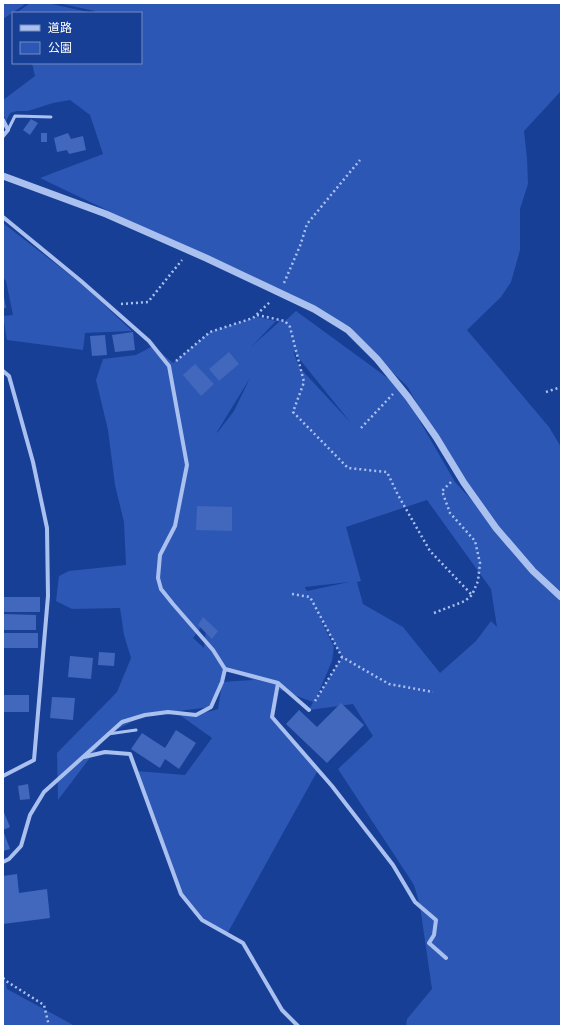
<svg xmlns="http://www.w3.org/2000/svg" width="564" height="1029" viewBox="0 0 564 1029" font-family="'Public Sans','Noto Sans JP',sans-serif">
<rect width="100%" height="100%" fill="#183f96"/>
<path fill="#2c57b4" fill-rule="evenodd" d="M 3,3 L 27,3 L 3,19 Z
M 30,3 L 47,3 L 93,13 L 19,13 L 19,11 Z
M 58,3 L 561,3 L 561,91 L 524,131 L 527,158 L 528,184 L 520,209 L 520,250 L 511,282 L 501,297 L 467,330 L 549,427 L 561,447 L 561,1026 L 406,1026 L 407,1019 L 432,989 L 420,906 L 414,885 L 338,769 L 373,736 L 353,704 L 309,710 L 313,702 L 275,688 L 272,717 L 318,770 L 227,934 L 202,920 L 181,894 L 136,771 L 185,775 L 212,738 L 177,713 L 196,715 L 218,709 L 222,684 L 211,707 L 145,715 L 108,734 L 58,800 L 57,753 L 117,692 L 131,658 L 124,635 L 120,608 L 72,609 L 56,601 L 59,576 L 69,571 L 126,565 L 124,522 L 115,485 L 108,430 L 96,380 L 103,359 L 136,355 L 153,346 L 173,363 L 210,332 L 257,317 L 276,321 L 252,346 L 279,322 L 278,320 L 285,321 L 296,311 L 400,387 L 455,482 L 495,525 L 442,447 L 407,386 L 355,337 L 351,327 L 40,178 L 103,154 L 90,115 L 70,100 L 53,103 L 28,111 L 17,111 L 10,113 L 6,121 L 3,114 L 3,100 L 35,76 L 32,63 L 141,63 L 141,13 L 95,13 L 95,11 ZM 293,351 L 351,423 L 299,367 ZM 250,378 L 234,411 L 217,433 L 217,432 ZM 427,500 L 491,589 L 497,627 L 491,621 L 476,641 L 440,673 L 403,627 L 363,604 L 357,582 L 361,581 L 346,527 ZM 349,582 L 307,591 L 305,588 L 305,587 ZM 315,608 L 342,657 L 316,699 L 332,661 L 334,647 ZM 206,620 L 207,620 L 204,648 L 193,638 ZM 226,669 L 253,680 L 222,682 Z
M 3,223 L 83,285 L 132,331 L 85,333 L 83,350 L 7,340 L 3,316 L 13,315 L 6,281 L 3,277 Z
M 3,969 L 7,989 L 75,1026 L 3,1026 Z"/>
<path fill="#4168bd" d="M 31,119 L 38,123 L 30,135 L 23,130 Z
M 41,133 L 47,133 L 47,142 L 41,142 Z
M 68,133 L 71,139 L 83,136 L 86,150 L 69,154 L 67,150 L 57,152 L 54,138 Z
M 3,297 L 4,297 L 6,308 L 3,308 Z
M 133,332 L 135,350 L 115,352 L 112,335 Z
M 105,335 L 107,355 L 92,356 L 90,336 Z
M 229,352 L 239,364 L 219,381 L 209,369 Z
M 195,364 L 214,384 L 201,396 L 183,375 Z
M 197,506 L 232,507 L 232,531 L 196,530 Z
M 3,597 L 40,597 L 40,612 L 3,612 Z
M 3,614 L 36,615 L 36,630 L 3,630 Z
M 203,617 L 218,631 L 212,639 L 198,625 Z
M 3,633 L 38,633 L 38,648 L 3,648 Z
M 99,652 L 115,653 L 114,666 L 98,665 Z
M 70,656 L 93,658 L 91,679 L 68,677 Z
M 3,695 L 29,695 L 29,712 L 3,712 Z
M 52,697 L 75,698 L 73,720 L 50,718 Z
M 341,703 L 364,725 L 327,763 L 286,724 L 299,710 L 317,727 Z
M 176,730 L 196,743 L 179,769 L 165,759 L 160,768 L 131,749 L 142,733 L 165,748 Z
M 28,784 L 30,799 L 20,800 L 18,786 Z
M 3,810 L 10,827 L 3,830 Z
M 4,833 L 10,849 L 3,851 L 3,834 Z
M 17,874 L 19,893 L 47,889 L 50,918 L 3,924 L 3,876 Z"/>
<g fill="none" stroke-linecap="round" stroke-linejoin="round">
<path stroke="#aac1f0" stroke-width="2.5" stroke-dasharray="2 3" stroke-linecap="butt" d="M 284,283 L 300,246 L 307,224 L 360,160
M 121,304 L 148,302 L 182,260
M 257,315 L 285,321 L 290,327 L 304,382 L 293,412 L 348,468 L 387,472 L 398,495 L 430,551 L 472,595
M 176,361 L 210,332 L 253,318 L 271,301
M 546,392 L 561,387
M 361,428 L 393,394
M 292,594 L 310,597 L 342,657 L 389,684 L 433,692
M 434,613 L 465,601 L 472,595 L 478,581 L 480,563 L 475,541 L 450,513 L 442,491 L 451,482
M 315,701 L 342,657
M 3,978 L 6,981 L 44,1005 L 49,1026"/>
<path stroke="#aac1f0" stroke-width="3" d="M 8,130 L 15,116 L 51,117
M 108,734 L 136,730"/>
<path stroke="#aac1f0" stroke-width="4" d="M 3,120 L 8,130 L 3,136
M 3,217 L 81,281 L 149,341 L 169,366 L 187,465 L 175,526 L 160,555 L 158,578 L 161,589 L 173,604 L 213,650 L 225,669 L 222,682 L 211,707 L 196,715 L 168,712 L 145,715 L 122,722 L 44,792 L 30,815 L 21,846 L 9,859 L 3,862
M 3,371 L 9,376 L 33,462 L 47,528 L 48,596 L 34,760 L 3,776
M 225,669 L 278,683 L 309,710
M 278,683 L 272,717 L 332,786 L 393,865 L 415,902 L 436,920 L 434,935 L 429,943 L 446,958
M 84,757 L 105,752 L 130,754 L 181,894 L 202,920 L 243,943 L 282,1010 L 298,1026"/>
<path stroke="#aac1f0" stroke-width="7" d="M 3,176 L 106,214 L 206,258 L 314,309 L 348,330 L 377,359 L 408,397 L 436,437 L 464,483 L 496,528 L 533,571 L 561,597"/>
</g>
<rect width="564" height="1029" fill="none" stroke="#ffffff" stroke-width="8"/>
<rect x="12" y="12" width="130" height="52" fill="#183f96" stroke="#748cc0"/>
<rect x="20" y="25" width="20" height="6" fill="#aac1f0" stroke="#748cc0"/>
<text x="48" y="32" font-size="12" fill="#ffffff">道路</text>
<rect x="20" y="42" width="20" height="12" fill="#2c57b4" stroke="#748cc0"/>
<text x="48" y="52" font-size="12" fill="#ffffff">公園</text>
</svg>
